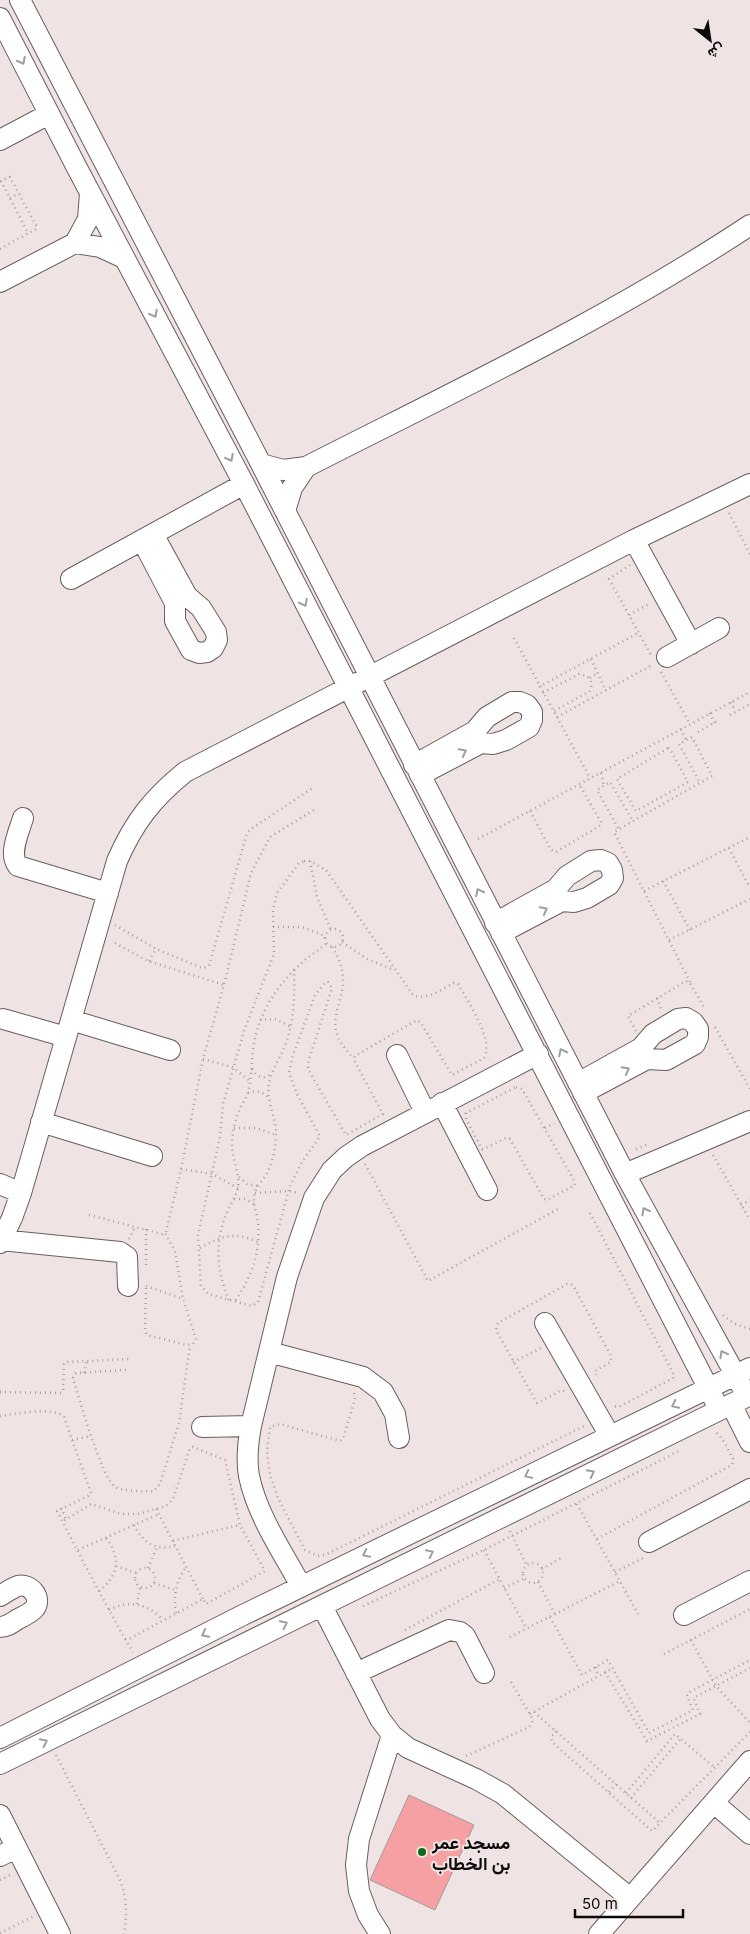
<svg xmlns="http://www.w3.org/2000/svg" width="750" height="1934" viewBox="0 0 750 1934" font-family="Inter,Vazirmatn,sans-serif">
<rect width="100%" height="100%" fill="#f0e3e3"/>
<path fill="#f5a1a3" stroke="#a69a9a" d="M 409,1795 L 474,1825 L 435,1910 L 370,1880 Z"/>
<g fill="none" stroke-linecap="round" stroke-linejoin="round">
<defs>
<path id="minor" d="M 20,0 L 261,464 L 625,1174 L 747,1396
M 0,18 L 76,166 L 244,484 L 719,1409
M 0,140 L 49,114
M 75,243 L 100,247 L 124,258
M 0,282 L 75,243 L 88,219 L 90,193
M 261,464 L 283,470 L 306,467 C 455,391 610,318 750,225
M 285,511 L 292,488 L 306,467
M 142,540 L 175,603 L 175,621 L 191,650 L 199,653 L 207,652 L 213,648 L 217,640 L 216,632 L 201,608 L 187,596 L 153,534
M 634,540 L 691,644
M 71,579 L 244,484
M 667,657 L 719,628
M 414,765 L 475,731 L 487,717 L 512,702 L 520,702 L 527,705 L 532,712 L 532,720 L 529,727 L 506,740 L 493,744 L 481,743 L 420,775
M 23,818 C 19,832 8,854 18,866 L 108,893
M 495,923 L 556,889 L 567,876 L 591,861 L 601,860 L 608,863 L 612,870 L 613,878 L 609,885 L 587,898 L 574,902 L 562,901 L 501,933
M 3,1019 L 66,1037
M 71,1020 L 170,1050
M 397,1055 L 425,1112
M 578,1083 L 641,1048 L 653,1034 L 678,1019 L 686,1018 L 693,1022 L 698,1029 L 698,1037 L 695,1044 L 666,1060 L 647,1059 L 583,1093
M 442,1103 L 487,1190
M 41,1122 L 152,1156
M 625,1174 L 750,1121
M 0,1184 L 21,1193
M 0,1240 L 120,1252 L 127,1257 L 128,1286
M 0,1243 L 12,1218 L 21,1193 L 117,861 C 134,822 152,799 185,772 L 634,540 L 750,484
M 545,1323 L 610,1436
M 269,1352 L 363,1377 L 383,1392 L 395,1414 L 399,1438
M 731,1404 L 750,1442
M 202,1427 L 251,1426
M 649,1542 L 750,1489
M 301,1586 C 282,1551 257,1515 249,1476 C 246,1459 248,1442 251,1426 L 287,1277 L 314,1198 L 332,1170 L 346,1157 L 362,1146 L 538,1054
M 0,1596 C 5,1593 12,1588 18,1586 C 30,1583 42,1597 35,1608 C 31,1613 24,1616 18,1619 C 12,1623 7,1627 0,1627
M 322,1606 L 380,1719 L 392,1735 L 408,1748 L 476,1779 L 503,1794 L 630,1898
M 684,1615 L 750,1581
M 356,1673 L 449,1630 L 460,1632 L 465,1636 L 484,1673
M 0,1738 L 241,1616 L 750,1368
M 0,1764 L 750,1395
M 714,1803 L 750,1834
M 0,1815 L 60,1934
M 0,1856 L 16,1848
M 380,1934 L 368,1915 L 359,1891 L 356,1865 L 359,1839 L 392,1735
M 599,1934 L 750,1761"/>
</defs>
<use href="#minor" stroke="#695e5e" stroke-width="22"/>
<path stroke="#a99f9f" stroke-width="2.5" stroke-dasharray="1 4" stroke-linecap="butt" d="M 0,181 L 10,177 L 37,227 L 36,229 L 0,249
M 1,181 L 28,233
M 10,198 L 19,193
M 729,513 L 750,554
M 630,565 L 609,579 L 651,655
M 629,615 L 649,604
M 514,638 L 590,778
M 591,659 L 606,691
M 661,672 L 690,724
M 590,678 L 598,673
M 539,687 L 638,633
M 543,693 L 579,674 C 589,675 594,681 590,691 L 554,711
M 731,702 L 735,711
M 710,713 L 714,723
M 730,715 L 750,704
M 557,717 L 652,665
M 681,729 L 686,740
M 698,732 L 717,721
M 668,748 L 670,749 L 688,782 L 636,811 L 617,779 Z
M 601,773 L 604,786
M 530,811 L 551,850 L 556,852 L 601,825 L 601,822 L 579,784
M 618,828 L 597,790 L 610,782 L 633,821
M 478,839 L 750,692
M 729,848 L 750,888
M 304,861 L 310,861 L 326,870 L 413,995 C 426,1001 442,989 454,983 L 458,984 C 467,1000 495,1041 484,1058 L 452,1075 L 421,1023 L 417,1020 L 355,1056 L 354,1060 L 383,1114 L 346,1135 L 308,1069 L 308,1063 L 332,988 L 328,982 L 326,982 L 315,995 L 292,1058 L 289,1073 L 297,1094 L 320,1136 L 302,1162 L 290,1186 L 258,1302 L 252,1306 L 208,1294 L 201,1286 L 198,1235 L 220,1137 L 223,1104 L 244,1031 L 274,954 L 273,910 L 277,893 L 299,863 Z
M 310,861 L 317,897 L 331,930
M 663,881 L 690,930
M 644,891 L 750,837
M 115,925 L 156,949 L 202,968 L 209,966 L 247,833 L 251,829 L 314,787
M 273,927 L 302,927 L 325,936
M325 938a9 9 0 1 1 18 0a9 9 0 1 1-18 0Z
M 669,940 L 750,899
M 342,942 L 367,959 L 394,970
M 115,943 L 148,961 L 224,985
M 332,947 C 339,958 344,970 343,984 C 342,1002 330,1017 338,1037 C 341,1045 349,1052 353,1059
M 149,961 L 156,949
M 294,970 L 306,959 L 326,944
M 690,982 L 614,832 L 712,776 L 692,737 L 679,744 L 700,783
M 657,998 L 662,1011
M 260,1020 L 276,1019 L 291,1027
M 715,1027 L 750,1089
M 636,1031 L 628,1016 L 686,981 L 690,983 L 705,1009
M 203,1059 L 232,1067 L 250,1081
M 252,1069 C 257,1077 263,1080 271,1074
M 516,1087 L 522,1089 L 575,1182 L 575,1185 L 547,1200 L 544,1199 L 510,1139 L 506,1138 L 484,1149 L 482,1149 L 466,1119 L 466,1113 Z
M 248,1093 C 257,1090 263,1091 269,1099
M 234,1128 L 256,1128 L 276,1135
M 545,1128 L 554,1123
M 636,1149 L 649,1144
M 713,1155 L 750,1220
M 365,1164 L 428,1281 L 558,1209
M 181,1169 L 212,1174 L 238,1188
M 239,1177 L 247,1184 L 259,1186
M 255,1193 L 289,1191 L 298,1193
M 234,1199 L 245,1199 L 254,1204
M 741,1205 L 750,1200
M 590,1213 L 674,1375 L 673,1378 L 619,1407 L 614,1406
M 89,1215 L 162,1234 L 166,1232 L 181,1169 L 203,1059 L 224,985 L 251,873 L 270,837 L 317,808
M 129,1239 L 135,1227
M 200,1248 C 222,1236 233,1231 258,1242
M 146,1265 L 146,1229
M 146,1286 L 183,1299
M 146,1288 L 145,1330 L 147,1335 L 187,1345 L 193,1344 L 196,1339 L 183,1299 L 175,1251 L 165,1233
M 229,1300 C 217,1272 214,1244 226,1215 C 229,1206 236,1198 238,1187 C 240,1172 231,1157 232,1142 C 233,1130 235,1119 240,1109 C 243,1102 248,1096 249,1088 C 252,1075 251,1063 253,1050 C 257,1018 272,993 294,970 C 295,996 294,1021 285,1046 C 280,1058 271,1071 269,1084 C 266,1102 277,1118 276,1136 C 275,1149 273,1162 267,1173 C 263,1180 255,1188 254,1196 C 253,1205 257,1214 258,1222 C 261,1252 251,1278 235,1301
M 723,1315 L 733,1323 L 750,1329
M 513,1362 L 541,1348
M 126,1370 L 76,1373 L 73,1378 C 79,1398 101,1476 115,1487 C 121,1491 146,1492 154,1491 L 160,1484 L 179,1423 L 190,1345
M 84,1373 L 87,1361
M 564,1391 L 562,1390 L 537,1403 L 496,1330 L 498,1323 L 567,1284 L 571,1284 L 574,1287 L 611,1356 L 611,1362 L 595,1371 L 596,1375
M 0,1392 L 61,1393 L 63,1391 L 64,1364 L 66,1362 L 129,1359
M 354,1393 L 355,1399 L 343,1439 L 340,1441 L 280,1424 L 270,1427 L 267,1451 L 270,1475 L 278,1498 L 305,1550 L 318,1556 L 325,1555 L 584,1426
M 0,1416 C 15,1414 53,1406 64,1417 L 91,1493 L 90,1495 L 57,1511 C 79,1554 101,1596 125,1639 L 129,1639 L 203,1599 L 206,1604 L 265,1571 L 240,1525 L 225,1460 L 193,1447 L 190,1448 L 173,1499 L 166,1506 L 138,1514 L 121,1514 L 91,1504 L 62,1522
M 72,1440 L 91,1436
M 577,1504 L 638,1614
M 61,1508 L 66,1519
M 156,1509 L 203,1599
M 134,1525 C 143,1543 156,1551 175,1546
M 510,1531 L 527,1566
M 597,1539 L 732,1465 L 733,1459 C 728,1450 724,1438 715,1432
M 173,1541 L 239,1525
M 78,1550 L 159,1514
M 484,1550 L 526,1628
M523 1573a10 10 0 1 1 20 0a10 10 0 1 1-20 0Z
M 116,1566 L 136,1573
M135 1578a10 10 0 1 1 20 0a10 10 0 1 1-20 0Z
M 148,1568 L 157,1547
M 542,1569 L 561,1558
M 615,1572 L 643,1558
M 538,1582 L 555,1614
M 154,1583 L 175,1590
M 504,1588 L 525,1578
M 99,1591 C 119,1576 121,1557 106,1538
M 137,1604 L 140,1587
M 363,1606 L 484,1550 L 681,1450
M 109,1610 C 129,1599 148,1604 163,1620
M 176,1613 C 173,1595 176,1582 186,1567
M 550,1617 L 582,1675 L 608,1660 L 649,1733 L 693,1710 L 687,1696 L 688,1693 L 750,1660
M 405,1630 L 500,1579
M 510,1637 L 620,1581
M 125,1639 L 133,1652
M 691,1640 L 716,1686 L 750,1723
M 664,1654 L 750,1609
M 596,1667 L 598,1676
M 605,1672 L 647,1741 L 700,1714 L 694,1699 L 695,1697 L 750,1668
M 534,1712 L 661,1824
M 530,1714 L 613,1668
M 556,1731 L 551,1738 L 552,1742 L 652,1831 L 750,1732
M 56,1755 L 121,1882 C 127,1900 127,1916 124,1934
M 466,1756 L 529,1727 L 532,1723 L 532,1718 L 510,1680
M 609,1792 L 616,1784
M 626,1793 L 675,1734 L 714,1767
M 631,1798 L 681,1738
M 0,1880 L 12,1874
M 0,1933 L 34,1916"/>
<use href="#minor" stroke="#fff" stroke-width="20"/>
</g>
<defs><path id="oneway-chevron" d="M-2-3.5L2.5 0L-2 3.5" fill="none" stroke-width="1.6" stroke-linecap="round" stroke-linejoin="round" transform="scale(1.25)"/></defs>
<g stroke="#9f9d9d">
<use href="#oneway-chevron" transform="translate(22 61) rotate(63)"/>
<use href="#oneway-chevron" transform="translate(154 314) rotate(62)"/>
<use href="#oneway-chevron" transform="translate(230 458) rotate(62)"/>
<use href="#oneway-chevron" transform="translate(304 603) rotate(63)"/>
<use href="#oneway-chevron" transform="translate(463 752) rotate(-28)"/>
<use href="#oneway-chevron" transform="translate(479 892) rotate(-117)"/>
<use href="#oneway-chevron" transform="translate(544 910) rotate(-28)"/>
<use href="#oneway-chevron" transform="translate(562 1052) rotate(-117)"/>
<use href="#oneway-chevron" transform="translate(626 1070) rotate(-28)"/>
<use href="#oneway-chevron" transform="translate(645 1211) rotate(-119)"/>
<use href="#oneway-chevron" transform="translate(723 1354) rotate(-119)"/>
<use href="#oneway-chevron" transform="translate(675 1405) rotate(154)"/>
<use href="#oneway-chevron" transform="translate(591 1473) rotate(-27)"/>
<use href="#oneway-chevron" transform="translate(528 1475) rotate(154)"/>
<use href="#oneway-chevron" transform="translate(430 1553) rotate(-26)"/>
<use href="#oneway-chevron" transform="translate(366 1554) rotate(154)"/>
<use href="#oneway-chevron" transform="translate(284 1624) rotate(-26)"/>
<use href="#oneway-chevron" transform="translate(205 1634) rotate(153)"/>
<use href="#oneway-chevron" transform="translate(44 1742) rotate(-26)"/>
</g>
<circle fill="#116b14" stroke="#f0e3e3" stroke-width="2" cx="422" cy="1852" r="5"/>
<g text-anchor="middle" dominant-baseline="central" stroke-width="4" stroke-linejoin="round" paint-order="stroke">
<g font-size="18" font-weight="bold" fill="#0e0a0a" stroke="#f0e3e3" text-anchor="start">
<text x="432" y="1842">مسجد عمر<tspan x="432" dy="21">بن الخطاب</tspan></text>
</g>
</g>
<g transform="translate(710 40) rotate(150)" stroke="#f0e3e3" stroke-width="4" paint-order="stroke">
<path d="M0-4L9 19L0 12L-9 19Z" fill="#0e0a0a"/>
<text y="-8" font-size="14" font-weight="bold" text-anchor="middle" fill="#0e0a0a">ش</text>
</g>
<path d="M575 1909v8h108v-8" fill="none" stroke="#0e0a0a" stroke-width="2.5"/>
<text x="582" y="1909" font-size="15" fill="#0e0a0a" stroke="#f0e3e3" stroke-width="4" paint-order="stroke">50 m</text>
</svg>
